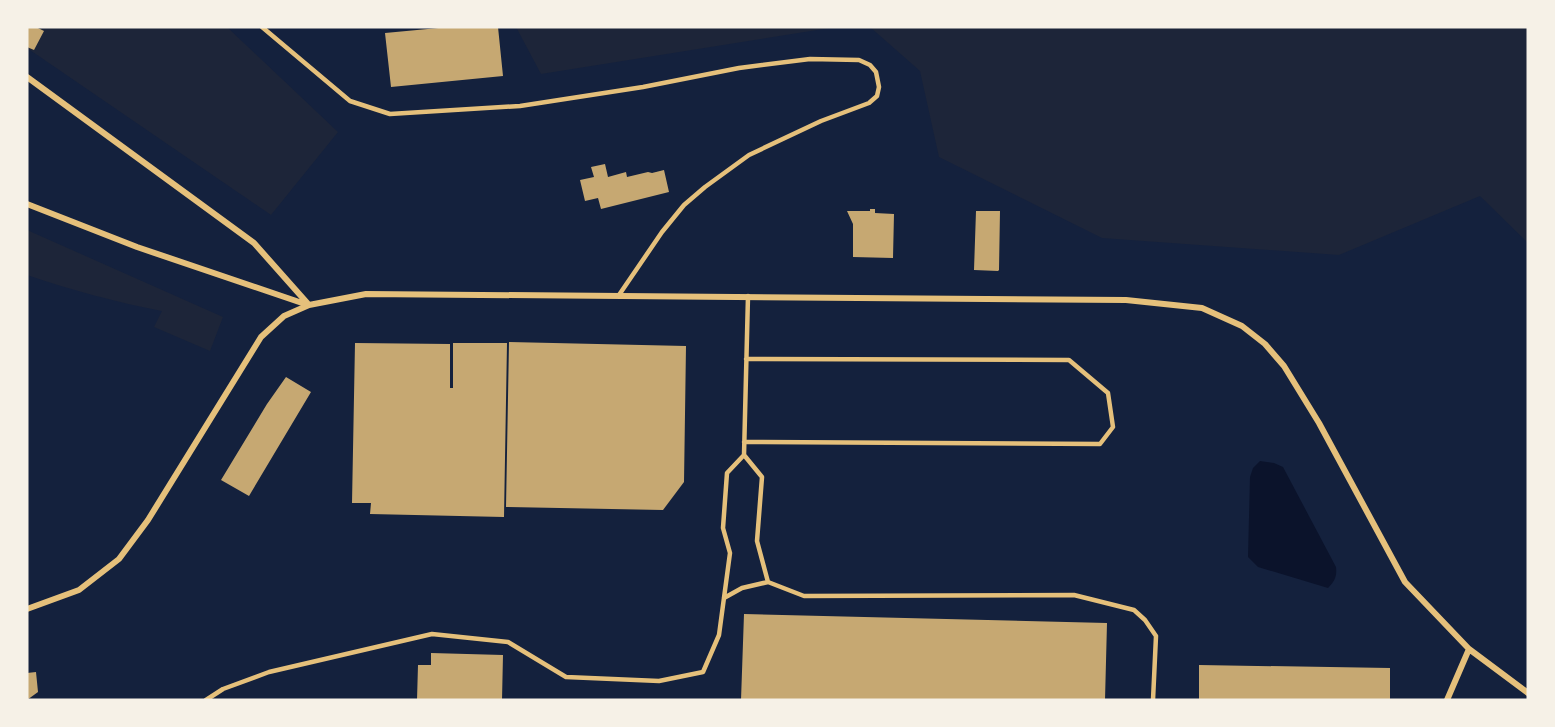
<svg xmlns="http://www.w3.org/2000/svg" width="1555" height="727" viewBox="0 0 1555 727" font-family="Georgia,serif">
<rect width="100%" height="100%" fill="#14213d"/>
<path fill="#1d2539" d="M 27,27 L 227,27 L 338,132 L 271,215 L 27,48 Z
M 516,27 L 836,27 L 541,74 Z
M 870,27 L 1528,27 L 1528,243 L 1480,196 L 1339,255 L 1102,238 L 939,157 L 920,71 Z
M 27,230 L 223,317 L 210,351 L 154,327 L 162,311 C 115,302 71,290 27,275 Z"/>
<path fill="#0b132b" d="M 1260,461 L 1274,463 L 1283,467 L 1336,567 C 1337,576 1335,581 1328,588 L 1258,567 L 1248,557 L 1250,477 L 1253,468 Z"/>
<path fill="#c6a872" d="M 27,27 L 36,27 L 44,31 L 34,50 L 27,47 Z
M 449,27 L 498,27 L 503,76 L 391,87 L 385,33 Z
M 605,164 L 608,177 L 626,172 L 627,177 L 648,172 L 652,173 L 664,170 L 669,192 L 601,209 L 598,198 L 585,201 L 580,180 L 594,177 L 591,167 Z
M 870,209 L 875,209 L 875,213 L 894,214 L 893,258 L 853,257 L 853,224 L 847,211 L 870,211 Z
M 976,211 L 1000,211 L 999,270 L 998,271 L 974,270 Z
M 509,342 L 686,346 L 684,482 L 663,510 L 506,507 Z
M 355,343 L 450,344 L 450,388 L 453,388 L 453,343 L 507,343 L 504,517 L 370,514 L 371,503 L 352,503 Z
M 286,377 L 311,392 L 249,496 L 221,480 L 267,404 Z
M 744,614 L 1107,623 L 1105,700 L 741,700 Z
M 431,653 L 503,655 L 502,700 L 417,700 L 418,665 L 431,665 Z
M 1199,665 L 1390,668 L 1390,700 L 1199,700 Z
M 36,672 L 38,692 L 27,700 L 27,673 Z"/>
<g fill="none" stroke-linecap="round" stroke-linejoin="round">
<path stroke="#e5c07b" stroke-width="4.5" d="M 262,27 L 350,101 L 390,114 L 520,106 L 643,87 L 739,68 L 810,59 L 859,60 L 870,65 L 876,72 L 879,87 L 877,96 L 869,103 L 821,121 L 749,155 L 705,187 L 684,205 L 662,232 L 619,295
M 748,296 L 744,455 L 762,477 L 757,541 L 768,582 L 804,596 L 1074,595 L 1134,610 L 1145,620 L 1156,636 L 1153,700
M 744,442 L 1100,444 L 1113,427 L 1108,393 L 1069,360 L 746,359
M 724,598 L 742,588 L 768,582
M 206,700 L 223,689 L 269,672 L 432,634 L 508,642 L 566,677 L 659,681 L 703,672 L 719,635 L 730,553 L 723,528 L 727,473 L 744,455"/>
<path stroke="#e5c07b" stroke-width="6" d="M 27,77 L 254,243 L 309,305
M 27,204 L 137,247 L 308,305
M 27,609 L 79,590 L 119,559 L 148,520 L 261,337 L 284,316 L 309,305 L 366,294 L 1126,300 L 1202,308 L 1242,326 L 1265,344 L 1284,366 L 1319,423 L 1405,582 L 1469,649 L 1528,693
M 1447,700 L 1469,649"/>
</g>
<rect width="1555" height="727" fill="none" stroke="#f6f1e7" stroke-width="57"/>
</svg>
